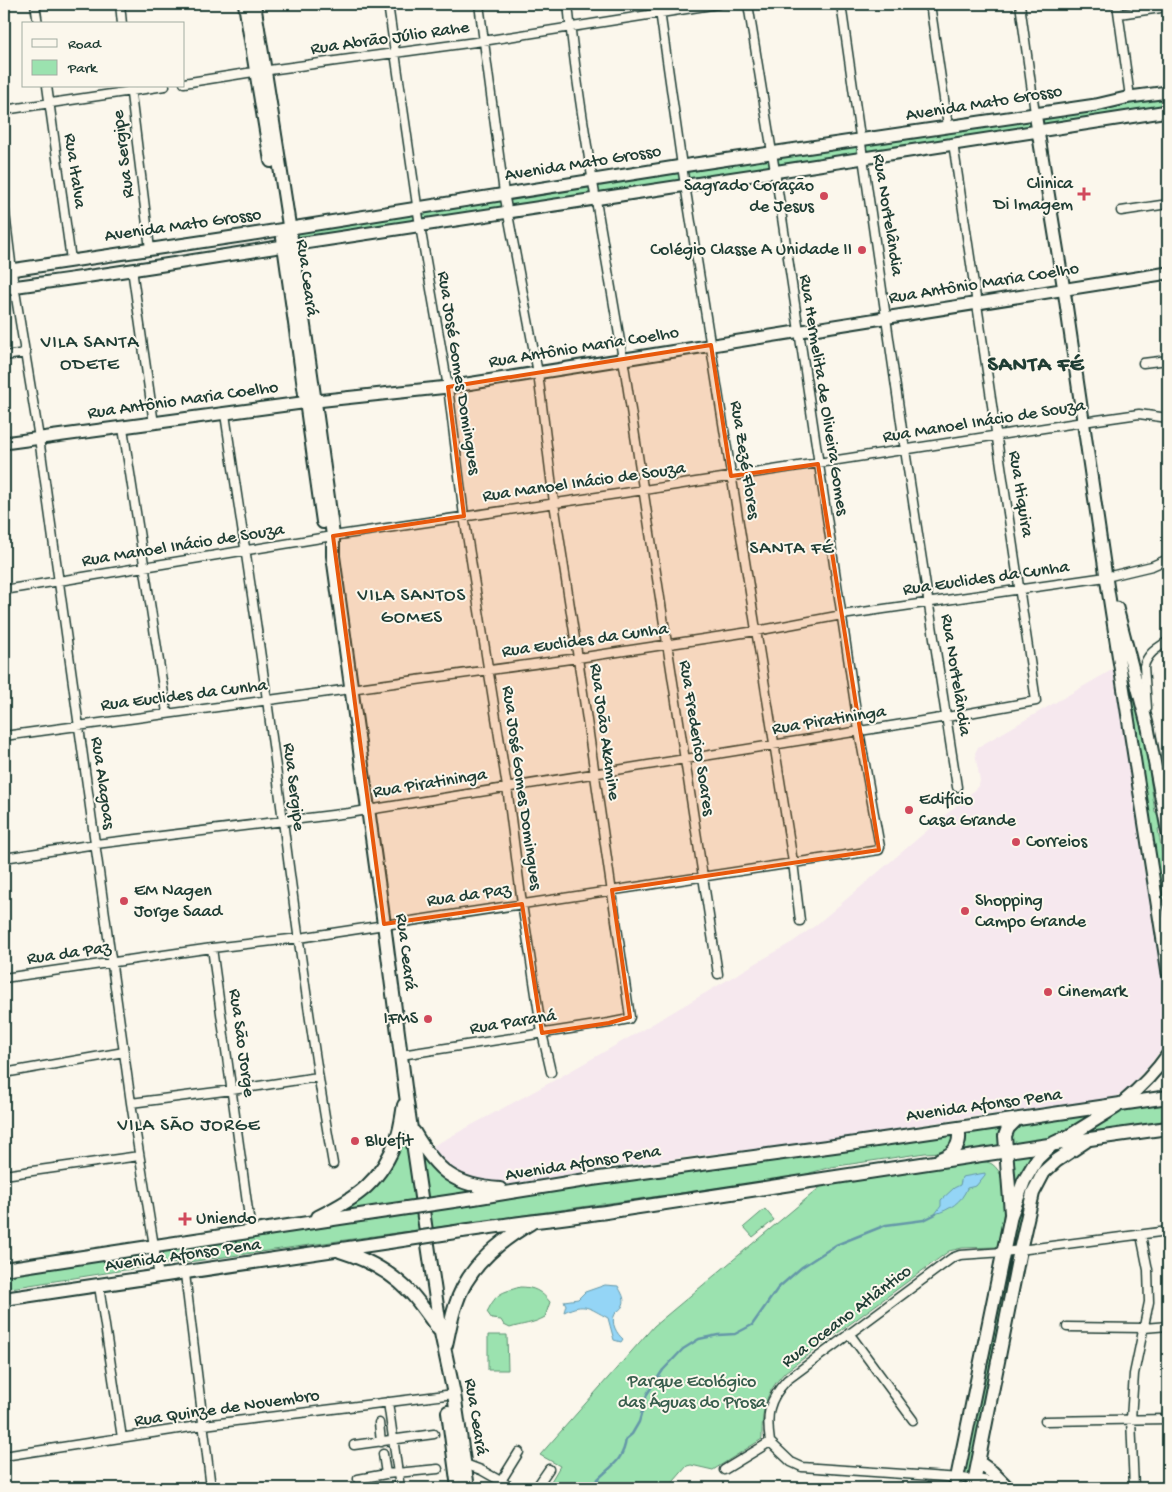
<svg xmlns="http://www.w3.org/2000/svg" width="1172" height="1492" viewBox="0 0 1172 1492" font-family="'Gochi Hand',sans-serif">
<rect width="100%" height="100%" fill="#fbf7ec"/>
<filter id="ink" filterUnits="userSpaceOnUse"><feTurbulence type="fractalNoise" baseFrequency=".02" numOctaves="2"/><feDisplacementMap in="SourceGraphic" scale="10" xChannelSelector="R" yChannelSelector="G"/><feConvolveMatrix kernelMatrix="1 2 1 2 8 2 1 2 1" color-interpolation-filters="sRGB"/></filter>
<g filter="url(#ink)">
<path fill="#f6e8ee" d="M 1117,667 L 1143,867 L 1151,899 L 1168,1017 L 1168,1035 L 1164,1046 L 1148,1067 L 1126,1090 L 1114,1098 L 963,1118 L 793,1146 L 733,1151 L 612,1167 L 511,1184 L 486,1184 L 453,1171 L 441,1159 L 433,1146 L 553,1081 L 637,1033 L 794,941 L 816,925 L 969,795 L 979,785 L 980,781 L 975,753 L 978,747 Z"/>
<path fill="#9be2af" stroke="#5d9072" d="M 1168,98 L 1168,108 L 1044,127 L 1043,117 Z
M 1041,118 L 1042,128 L 294,241 L 292,232 Z
M 1107,579 L 1149,756 L 1149,770 L 1155,812 L 1168,812 L 1168,824 L 1158,829 L 1168,887 L 1168,934 L 1143,772 Z
M 1168,1102 L 1168,1120 L 991,1149 L 925,1153 L 831,1167 L 796,1177 L 181,1263 L 165,1264 L 163,1256 L 164,1251 L 341,1220 Z
M 403,1114 L 427,1159 L 496,1190 L 343,1214 L 337,1211 L 374,1186 Z
M 1080,1143 L 1037,1176 L 969,1488 L 959,1488 L 1007,1252 L 1009,1156 Z
M 980,1161 C 984,1162 989,1162 992,1164 C 1013,1179 1002,1223 998,1244 L 996,1247 L 962,1248 L 949,1251 L 785,1372 C 764,1395 762,1409 762,1439 L 713,1470 L 691,1465 L 687,1466 L 668,1488 L 547,1488 L 560,1466 L 540,1455 L 654,1326 L 824,1184 Z
M 765,1209 L 774,1220 L 753,1237 L 744,1227 Z
M 143,1250 L 144,1267 L 4,1289 L 4,1271 Z
M 520,1287 C 534,1287 541,1291 550,1302 L 545,1317 C 533,1324 522,1324 510,1328 L 504,1325 L 501,1320 L 492,1319 L 487,1312 C 497,1292 501,1293 520,1287 Z
M 488,1335 L 507,1335 L 508,1370 L 488,1370 Z"/>
<path fill="#94d5f6" stroke="#6598a8" d="M 985,1173 L 985,1175 L 976,1186 L 967,1188 C 962,1202 949,1210 935,1214 L 941,1206 L 941,1200 L 954,1188 L 960,1185 L 962,1177 Z
M 605,1285 L 618,1286 C 621,1292 626,1299 623,1305 C 622,1309 617,1311 615,1314 C 610,1323 617,1334 623,1339 L 621,1342 L 614,1340 L 608,1318 C 589,1308 585,1302 564,1312 L 566,1305 L 564,1301 L 578,1299 L 585,1292 Z"/>
<g fill="none" stroke-linecap="round" stroke-linejoin="round">
<path stroke="#6598a8" stroke-width="2.5" d="M 590,1488 C 604,1469 623,1465 626,1439 L 632,1434 L 639,1422 L 647,1394 L 663,1370 L 683,1349 L 699,1339 L 718,1335 L 735,1334 L 752,1325 L 778,1288 L 802,1267 L 836,1245 L 886,1225 L 924,1220 L 936,1214"/>
<defs>
<path id="street" d="M 35,4 L 38,24
M 120,4 L 122,24
M 388,4 L 420,226 L 448,387 L 464,516 L 507,787 L 522,904 L 542,1033 L 551,1072
M 568,4 C 581,131 607,257 627,384 C 658,580 686,777 718,974
M 659,4 L 682,166 L 793,862 L 800,921
M 841,4 L 905,450 L 957,787
M 930,4 L 948,126
M 1020,4 L 1035,113
M 1117,4 L 1130,97
M 1119,14 L 1168,7
M 184,83 L 247,73 L 483,41 L 718,4
M 47,86 L 71,260
M 130,86 L 150,249
M 4,110 L 165,86
M 4,205 L 13,279 L 39,438 L 131,1103 L 159,1277
M 1121,211 L 1168,204
M 132,269 L 154,424
M 4,356 L 26,353
M 1143,363 L 1168,360
M 225,414 C 239,509 254,605 267,700 C 288,855 306,1010 333,1164
M 123,428 L 167,713
M 1168,505 L 1168,506
M 4,590 L 333,536 L 644,490 L 1083,422 L 1139,414 L 1168,418
M 1147,708 L 1144,666 C 1148,653 1157,648 1168,641
M 4,736 L 578,658 L 756,631 L 842,615 L 1106,577 L 1152,566 L 1168,559
M 4,858 L 96,844 L 349,813 L 947,717 L 1036,701 L 953,143
M 212,948 L 251,1232
M 4,978 L 212,948 L 299,938 L 879,850 L 880,847 L 859,731 L 775,171 L 748,4
M 401,1055 L 609,1023 L 629,1019 L 630,1017 L 578,658 L 554,503 L 538,373 L 504,193 L 479,4
M 4,1073 L 124,1052
M 131,1103 L 232,1090 L 318,1077
M 4,1175 L 139,1156
M 185,1274 L 211,1488
M 99,1286 L 122,1438
M 1067,1327 L 1144,1328 L 1168,1326
M 849,1333 L 913,1420
M 388,1402 L 400,1488
M 1045,1421 L 1168,1419
M 379,1423 L 381,1442
M 354,1445 L 434,1434
M 383,1454 L 386,1474
M 4,1456 L 204,1425 L 454,1394
M 465,1464 L 481,1470 L 513,1488
M 724,1470 L 770,1442
M 358,1479 L 386,1474 L 438,1469
M 501,1481 L 519,1452
M 1000,1485 L 990,1481 L 975,1479 L 802,1467 L 791,1462 L 770,1442 C 766,1415 768,1400 787,1380 L 952,1258 L 960,1255 L 1004,1252 L 1168,1231
M 536,1488 L 549,1469
M 1134,1488 L 1131,1419 L 1134,1374 L 1149,1302 L 1148,1270 L 1141,1235"/>
<path id="secondary" d="M 1035,113 L 1064,290 L 1106,577 L 1168,973
M 4,271 L 247,235 L 682,166 L 1096,105 L 1130,97 L 1168,92
M 4,288 C 100,276 195,260 291,245 C 583,202 876,156 1168,111
M 4,443 L 316,401 L 448,387 L 1168,273
M 1117,608 L 1148,728 L 1168,834
M 1122,1103 C 1140,1088 1155,1073 1168,1054"/>
<path id="primary" d="M 245,4 L 271,161
M 254,4 C 283,181 310,358 333,536 L 333,556 L 384,924 L 406,1095 L 441,1333 L 454,1394 L 468,1488
M 283,238 L 323,522
M 414,1132 C 437,1171 454,1186 500,1189
M 940,1159 C 955,1154 962,1144 958,1128
M 474,1198 L 592,1179 L 849,1144 L 1168,1097
M 1011,1213 L 1005,1136 L 1008,1128 L 1016,1120
M 318,1217 C 357,1198 382,1181 397,1138 C 401,1128 402,1115 404,1105
M 462,1231 C 514,1223 567,1218 619,1210 C 802,1183 985,1153 1168,1128
M 340,1251 C 366,1259 392,1273 411,1293 C 421,1304 430,1318 439,1330
M 4,1269 L 373,1213
M 4,1299 L 389,1242
M 446,1345 C 449,1332 451,1319 455,1307 C 466,1269 498,1242 531,1223
M 448,1412 L 458,1488
M 978,1462 L 992,1472 L 1008,1488
M 955,1488 L 1011,1215 L 1024,1181 L 1037,1159 L 1054,1143 L 1069,1136 L 1116,1107
M 973,1488 L 1020,1250 L 1033,1193 L 1044,1172 L 1056,1161 L 1086,1141"/>
</defs>
<use href="#street" stroke="#1f3d34" stroke-width="11"/>
<use href="#secondary" stroke="#1f3d34" stroke-width="15"/>
<use href="#primary" stroke="#1f3d34" stroke-width="16"/>
<use href="#street" stroke="#fbf7ec" stroke-width="8"/>
<use href="#secondary" stroke="#fbf7ec" stroke-width="11"/>
<use href="#primary" stroke="#fbf7ec" stroke-width="12"/>
<defs>
<path id="primary-bridge" d="M 373,1213 L 474,1198
M 389,1242 L 462,1231"/>
</defs>
<use href="#primary-bridge" stroke="#1f3d34" stroke-width="16" stroke-linecap="butt"/>
<use href="#primary-bridge" stroke="#fbf7ec" stroke-width="12"/>
</g>
</g>
<path fill="#e8590c" fill-opacity="0.2" stroke="#e8590c" stroke-width="4" stroke-linejoin="round" d="M 711,345 L 731,476 L 818,464 L 879,850 L 612,890 L 630,1017 L 609,1023 L 542,1033 L 522,904 L 384,924 L 333,536 L 464,516 L 448,387 Z"/>
<g fill="#d1495b" stroke="#fbf7ec" stroke-width="2">
<path d="M1081.5 186.5h5v5h5v5h-5v5h-5v-5h-5v-5h5z"/>
<circle cx="824" cy="196" r="5"/>
<circle cx="862" cy="250" r="5"/>
<circle cx="909" cy="810" r="5"/>
<circle cx="1016" cy="842" r="5"/>
<circle cx="124" cy="901" r="5"/>
<circle cx="965" cy="911" r="5"/>
<circle cx="1048" cy="992" r="5"/>
<circle cx="428" cy="1019" r="5"/>
<circle cx="355" cy="1141" r="5"/>
<path d="M182.5 1211.5h5v5h5v5h-5v5h-5v-5h-5v-5h5z"/>
</g>
<g text-anchor="middle" dominant-baseline="central" stroke-width="4" stroke-linejoin="round" paint-order="stroke">
<g font-size="18" fill="#1f3d34" stroke="#fbf7ec">
<text transform="translate(390 39) rotate(-8)">Rua Abrão Júlio Rahe</text>
<text transform="translate(984 104) rotate(-9)">Avenida Mato Grosso</text>
<text transform="translate(124 154) rotate(-97)">Rua Sergipe</text>
<text transform="translate(583 164) rotate(-9)">Avenida Mato Grosso</text>
<text transform="translate(74 171) rotate(82)">Rua Italva</text>
<text transform="translate(887 215) rotate(81)">Rua Nortelândia</text>
<text transform="translate(183 226) rotate(-8)">Avenida Mato Grosso</text>
<text transform="translate(306 278) rotate(82)">Rua Ceará</text>
<text transform="translate(984 284) rotate(-9)">Rua Antônio Maria Coelho</text>
<text transform="translate(584 348) rotate(-9)">Rua Antônio Maria Coelho</text>
<text transform="translate(458 373) rotate(81)">Rua José Gomes Domingues</text>
<text transform="translate(823 395) rotate(81)">Rua Hermelita de Oliveira Gomes</text>
<text transform="translate(183 401) rotate(-8)">Rua Antônio Maria Coelho</text>
<text transform="translate(984 422) rotate(-9)">Rua Manoel Inácio de Souza</text>
<text transform="translate(744 460) rotate(81)">Rua Zezé Flores</text>
<text transform="translate(584 483) rotate(-8)">Rua Manoel Inácio de Souza</text>
<text transform="translate(1020 494) rotate(81)">Rua Itiquira</text>
<text transform="translate(183 546) rotate(-9)">Rua Manoel Inácio de Souza</text>
<text transform="translate(986 579) rotate(-8)">Rua Euclides da Cunha</text>
<text transform="translate(585 641) rotate(-8)">Rua Euclides da Cunha</text>
<text transform="translate(955 675) rotate(81)">Rua Nortelândia</text>
<text transform="translate(184 696) rotate(-7)">Rua Euclides da Cunha</text>
<text transform="translate(829 721) rotate(-9)">Rua Piratininga</text>
<text transform="translate(604 732) rotate(82)">Rua João Akamine</text>
<text transform="translate(696 738) rotate(81)">Rua Frederico Soares</text>
<text transform="translate(102 783) rotate(82)">Rua Alagoas</text>
<text transform="translate(430 784) rotate(-9)">Rua Piratininga</text>
<text transform="translate(293 787) rotate(83)">Rua Sergipe</text>
<text transform="translate(521 788) rotate(82)">Rua José Gomes Domingues</text>
<text transform="translate(469 896) rotate(-8)">Rua da Paz</text>
<text transform="translate(405 952) rotate(83)">Rua Ceará</text>
<text transform="translate(69 954) rotate(-8)">Rua da Paz</text>
<text transform="translate(513 1023) rotate(-9)">Rua Paraná</text>
<text transform="translate(241 1043) rotate(82)">Rua São Jorge</text>
<text transform="translate(984 1106) rotate(-8)">Avenida Afonso Pena</text>
<text transform="translate(583 1164) rotate(-9)">Avenida Afonso Pena</text>
<text transform="translate(183 1256) rotate(-8)">Avenida Afonso Pena</text>
<text transform="translate(847 1317) rotate(-37)">Rua Oceano Atlântico</text>
<text transform="translate(227 1409) rotate(-8)">Rua Quinze de Novembro</text>
<text transform="translate(475 1417) rotate(81)">Rua Ceará</text>
</g>
<g font-size="18" fill="#1f3d34" stroke="#fbf7ec" text-anchor="start">
<text x="1073" y="184" text-anchor="end">Clinica<tspan x="1073" dy="21">Di Imagem</tspan></text>
<text x="814" y="186" text-anchor="end">Sagrado Coração<tspan x="814" dy="21">de Jesus</tspan></text>
<text x="852" y="250" text-anchor="end">Colégio Classe A Unidade II</text>
<text x="919" y="800">Edifício<tspan x="919" dy="21">Casa Grande</tspan></text>
<text x="1026" y="842">Correios</text>
<text x="134" y="891">EM Nagen<tspan x="134" dy="21">Jorge Saad</tspan></text>
<text x="975" y="901">Shopping<tspan x="975" dy="21">Campo Grande</tspan></text>
<text x="1058" y="992">Cinemark</text>
<text x="418" y="1019" text-anchor="end">IFMS</text>
<text x="365" y="1141">Bluefit</text>
<text x="196" y="1219">Uniendo</text>
</g>
<g font-size="18" fill="#385e4d" stroke="#fbf7ec">
<text x="692" y="1382">Parque Ecológico<tspan x="692" dy="21">das Águas do Prosa</tspan></text>
</g>
<g font-size="19" letter-spacing="1" fill="#1f3d34" stroke="#fbf7ec">
<text x="90" y="343">VILA SANTA<tspan x="90" dy="22">ODETE</tspan></text>
<text x="792" y="549">SANTA FÉ</text>
<text x="412" y="596">VILA SANTOS<tspan x="412" dy="22">GOMES</tspan></text>
<text x="189" y="1126">VILA SÃO JORGE</text>
</g>
<g font-size="22" font-weight="bold" letter-spacing="1" fill="#1f3d34" stroke="#fbf7ec">
<text x="1036" y="366">SANTA FÉ</text>
</g>
</g>
<rect width="1172" height="1492" fill="none" stroke="#fbf7ec" stroke-width="20"/>
<rect x="10" y="10" width="1152" height="1472" fill="none" stroke="#1f3d34" stroke-width="2" filter="url(#ink)"/>
<rect x="22" y="22" width="162" height="65" fill="#fbf7ec" stroke="#a3ada2"/>
<rect x="32" y="39" width="25" height="8" fill="#fbf7ec" stroke="#a3ada2"/>
<text x="68" y="48" font-size="15" fill="#1f3d34">Road</text>
<rect x="32" y="60" width="25" height="15" fill="#9be2af" stroke="#a3ada2"/>
<text x="68" y="72" font-size="15" fill="#1f3d34">Park</text>
</svg>
